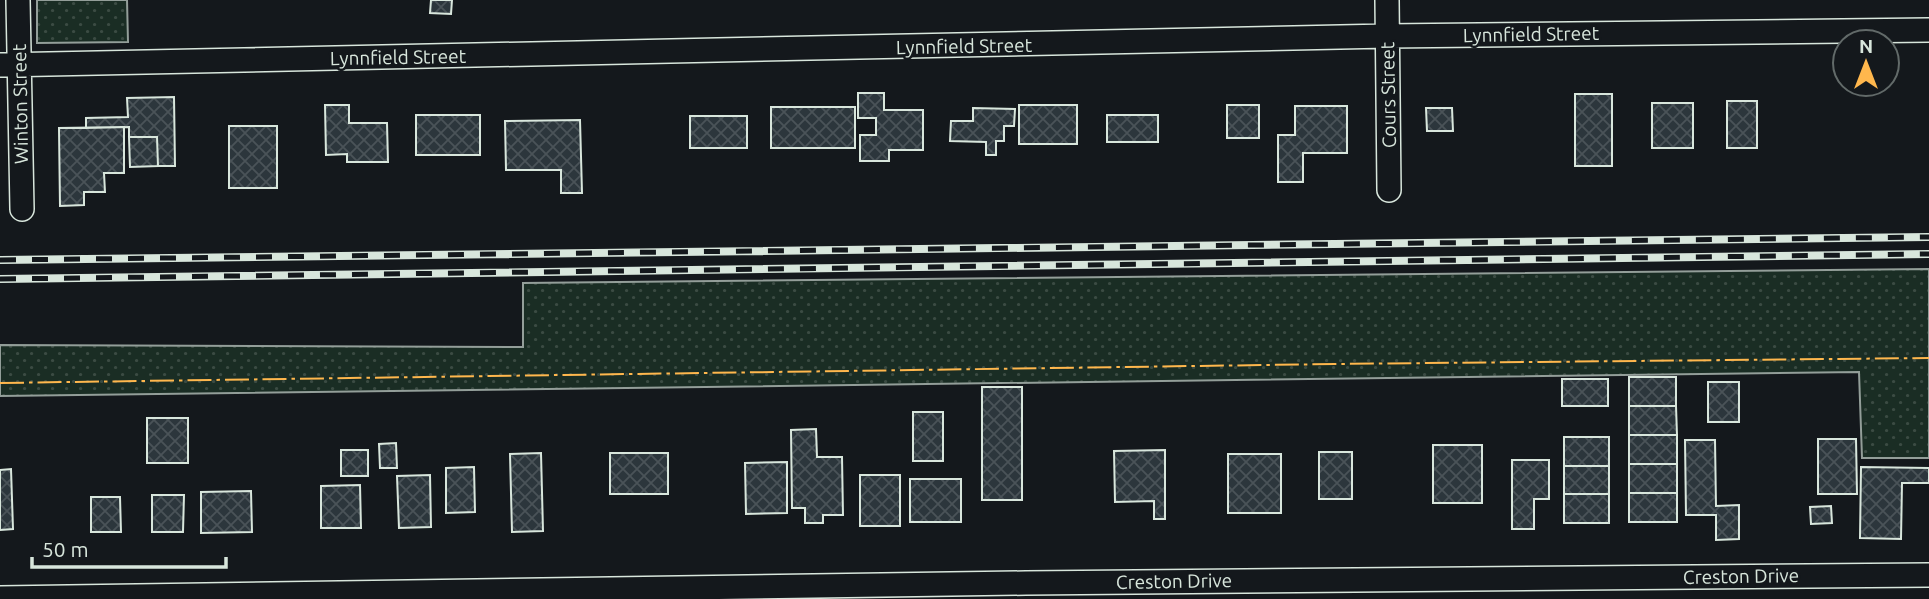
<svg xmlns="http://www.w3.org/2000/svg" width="1929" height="599" viewBox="0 0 1929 599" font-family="Ubuntu,sans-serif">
<defs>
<pattern id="grass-dots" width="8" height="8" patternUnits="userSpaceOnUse" patternTransform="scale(1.75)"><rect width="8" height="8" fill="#1a2d24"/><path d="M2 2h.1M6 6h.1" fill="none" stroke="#3b4b43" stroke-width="1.8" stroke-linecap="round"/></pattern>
<pattern id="building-cross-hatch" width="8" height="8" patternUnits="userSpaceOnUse" patternTransform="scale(1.75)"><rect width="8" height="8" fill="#2c363c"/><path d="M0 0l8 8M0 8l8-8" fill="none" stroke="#4a5358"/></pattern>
</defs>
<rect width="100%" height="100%" fill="#14181c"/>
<path fill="url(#grass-dots)" stroke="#939e99" stroke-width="2" d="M 37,0 L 127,0 L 128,42 L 37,43 Z
M 1929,269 L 1929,458 L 1862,458 L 1859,372 L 0,396 L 0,345 L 523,347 L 523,283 Z"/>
<path fill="url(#building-cross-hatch)" stroke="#d8e6dc" stroke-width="2" d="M 431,0 L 452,0 L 451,14 L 430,13 Z
M 858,93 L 884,93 L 884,110 L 923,110 L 923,150 L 889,150 L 889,161 L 860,161 L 860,135 L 876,135 L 876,118 L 858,118 Z
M 1575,94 L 1612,94 L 1612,166 L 1575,166 Z
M 174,97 L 175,166 L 158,166 L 157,137 L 129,137 L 129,127 L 86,128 L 86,118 L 128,117 L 127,98 Z
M 1727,101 L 1757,101 L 1757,148 L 1727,148 Z
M 1652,103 L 1693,103 L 1693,148 L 1652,148 Z
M 325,105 L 349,105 L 349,123 L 387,123 L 388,162 L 347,162 L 347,154 L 326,155 Z
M 1019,105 L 1077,105 L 1077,144 L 1019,144 Z
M 1227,105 L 1259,105 L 1259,138 L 1227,138 Z
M 1295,106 L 1347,106 L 1347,153 L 1303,153 L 1303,182 L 1278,182 L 1278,135 L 1295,135 Z
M 771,107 L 855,107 L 855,148 L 771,148 Z
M 973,108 L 1015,109 L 1014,126 L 1004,126 L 1004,141 L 996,141 L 996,155 L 986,155 L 986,142 L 950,141 L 951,121 L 973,121 Z
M 1426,108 L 1452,108 L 1453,131 L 1427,131 Z
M 416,115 L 480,115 L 480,155 L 416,155 Z
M 1107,115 L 1158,115 L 1158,142 L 1107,142 Z
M 690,116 L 747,116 L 747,148 L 690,148 Z
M 580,120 L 582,193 L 561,193 L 561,170 L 506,170 L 505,121 Z
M 229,126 L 277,126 L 277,188 L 229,188 Z
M 124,127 L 124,173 L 104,173 L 105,192 L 84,192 L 84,205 L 60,206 L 59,128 Z
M 129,137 L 157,137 L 158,166 L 130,167 Z
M 1629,377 L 1676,377 L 1676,406 L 1629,406 Z
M 1562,379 L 1608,379 L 1608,406 L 1562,406 Z
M 1708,382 L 1739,382 L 1739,422 L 1708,422 Z
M 982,387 L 1022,387 L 1022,500 L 982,500 Z
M 1629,406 L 1676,406 L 1677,435 L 1629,435 Z
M 913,412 L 943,412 L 943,461 L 913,461 Z
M 147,418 L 188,418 L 188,463 L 147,463 Z
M 816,429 L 817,457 L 842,457 L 843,515 L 823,515 L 823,523 L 805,523 L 805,508 L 792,508 L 791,430 Z
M 1629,435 L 1677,435 L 1677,464 L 1629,464 Z
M 1564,437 L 1609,437 L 1609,466 L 1564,466 Z
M 1818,439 L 1856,439 L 1857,494 L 1818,494 Z
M 1685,440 L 1715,440 L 1716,506 L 1739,505 L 1739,539 L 1716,540 L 1716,515 L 1686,515 Z
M 396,443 L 397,468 L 380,468 L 379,444 Z
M 1433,445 L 1482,445 L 1482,503 L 1433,503 Z
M 341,450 L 368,450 L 368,476 L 341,476 Z
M 1165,450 L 1165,519 L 1154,519 L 1154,501 L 1115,502 L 1114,451 Z
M 1319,452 L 1352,452 L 1352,499 L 1319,499 Z
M 541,453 L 543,531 L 512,532 L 510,454 Z
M 610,453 L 668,453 L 668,494 L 610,494 Z
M 1228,454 L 1281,454 L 1281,513 L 1228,513 Z
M 1512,460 L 1549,460 L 1549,499 L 1534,499 L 1534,529 L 1512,529 Z
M 787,462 L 787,513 L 746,514 L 745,463 Z
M 1629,464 L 1677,464 L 1677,493 L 1629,493 Z
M 1564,466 L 1609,466 L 1609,494 L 1564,494 Z
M 474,467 L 475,512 L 446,513 L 446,468 Z
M 1861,467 L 1929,468 L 1929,483 L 1902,483 L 1901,539 L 1860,538 Z
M 11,469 L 13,529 L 0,530 L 0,470 Z
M 430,475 L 431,527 L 399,528 L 397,476 Z
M 860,475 L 900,475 L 900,526 L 860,526 Z
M 910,479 L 961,479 L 961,522 L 910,522 Z
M 360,485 L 361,528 L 321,528 L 321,486 Z
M 251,491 L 252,532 L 201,533 L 201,492 Z
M 1629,493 L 1677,493 L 1677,522 L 1629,522 Z
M 1564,494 L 1609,494 L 1609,523 L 1564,523 Z
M 152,495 L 184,495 L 183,532 L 152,532 Z
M 91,497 L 120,497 L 121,532 L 91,532 Z
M 1831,506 L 1832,523 L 1811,524 L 1810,507 Z"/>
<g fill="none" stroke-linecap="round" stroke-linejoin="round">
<defs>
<path id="street" d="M 18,0 L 22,209
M 1387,0 L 1389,190
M 0,65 L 1387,36 L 1929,30
M 0,598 L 1026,583 L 1929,575"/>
</defs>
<use href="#street" stroke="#d8e6dc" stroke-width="26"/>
<use href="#street" stroke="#14181c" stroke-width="23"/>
<defs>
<path id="rail" d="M 0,260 L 1929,237
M 0,279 L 1929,254"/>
</defs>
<use href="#rail" stroke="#d8e6dc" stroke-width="8"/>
<use href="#rail" stroke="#14181c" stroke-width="5" stroke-dasharray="16" stroke-linecap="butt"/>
<path stroke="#ffb74d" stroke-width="2" stroke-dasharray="24 5 3.5 5" stroke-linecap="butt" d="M 0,383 L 1335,364 L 1929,358"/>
</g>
<g text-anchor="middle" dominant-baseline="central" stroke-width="5" stroke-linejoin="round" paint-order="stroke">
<g font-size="19" fill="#d8e6dc" stroke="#14181c">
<text transform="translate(1531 34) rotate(-1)">Lynnfield Street</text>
<text transform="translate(964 46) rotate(-1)">Lynnfield Street</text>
<text transform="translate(398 57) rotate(-1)">Lynnfield Street</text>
<text transform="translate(1388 95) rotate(-91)">Cours Street</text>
<text transform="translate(20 104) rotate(-91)">Winton Street</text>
<text transform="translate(1741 576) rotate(-1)">Creston Drive</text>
<text transform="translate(1174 581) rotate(-1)">Creston Drive</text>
</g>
</g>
<g transform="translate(1866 63)"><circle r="33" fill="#14181c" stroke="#626a69" stroke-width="2"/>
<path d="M0-5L12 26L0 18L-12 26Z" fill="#ffb74d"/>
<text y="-10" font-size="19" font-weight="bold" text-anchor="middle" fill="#d8e6dc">N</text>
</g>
<path d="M32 557v10h194v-10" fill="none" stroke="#d8e6dc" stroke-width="3.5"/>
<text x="42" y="557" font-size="21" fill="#d8e6dc" stroke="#14181c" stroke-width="5" paint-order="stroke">50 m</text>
</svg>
